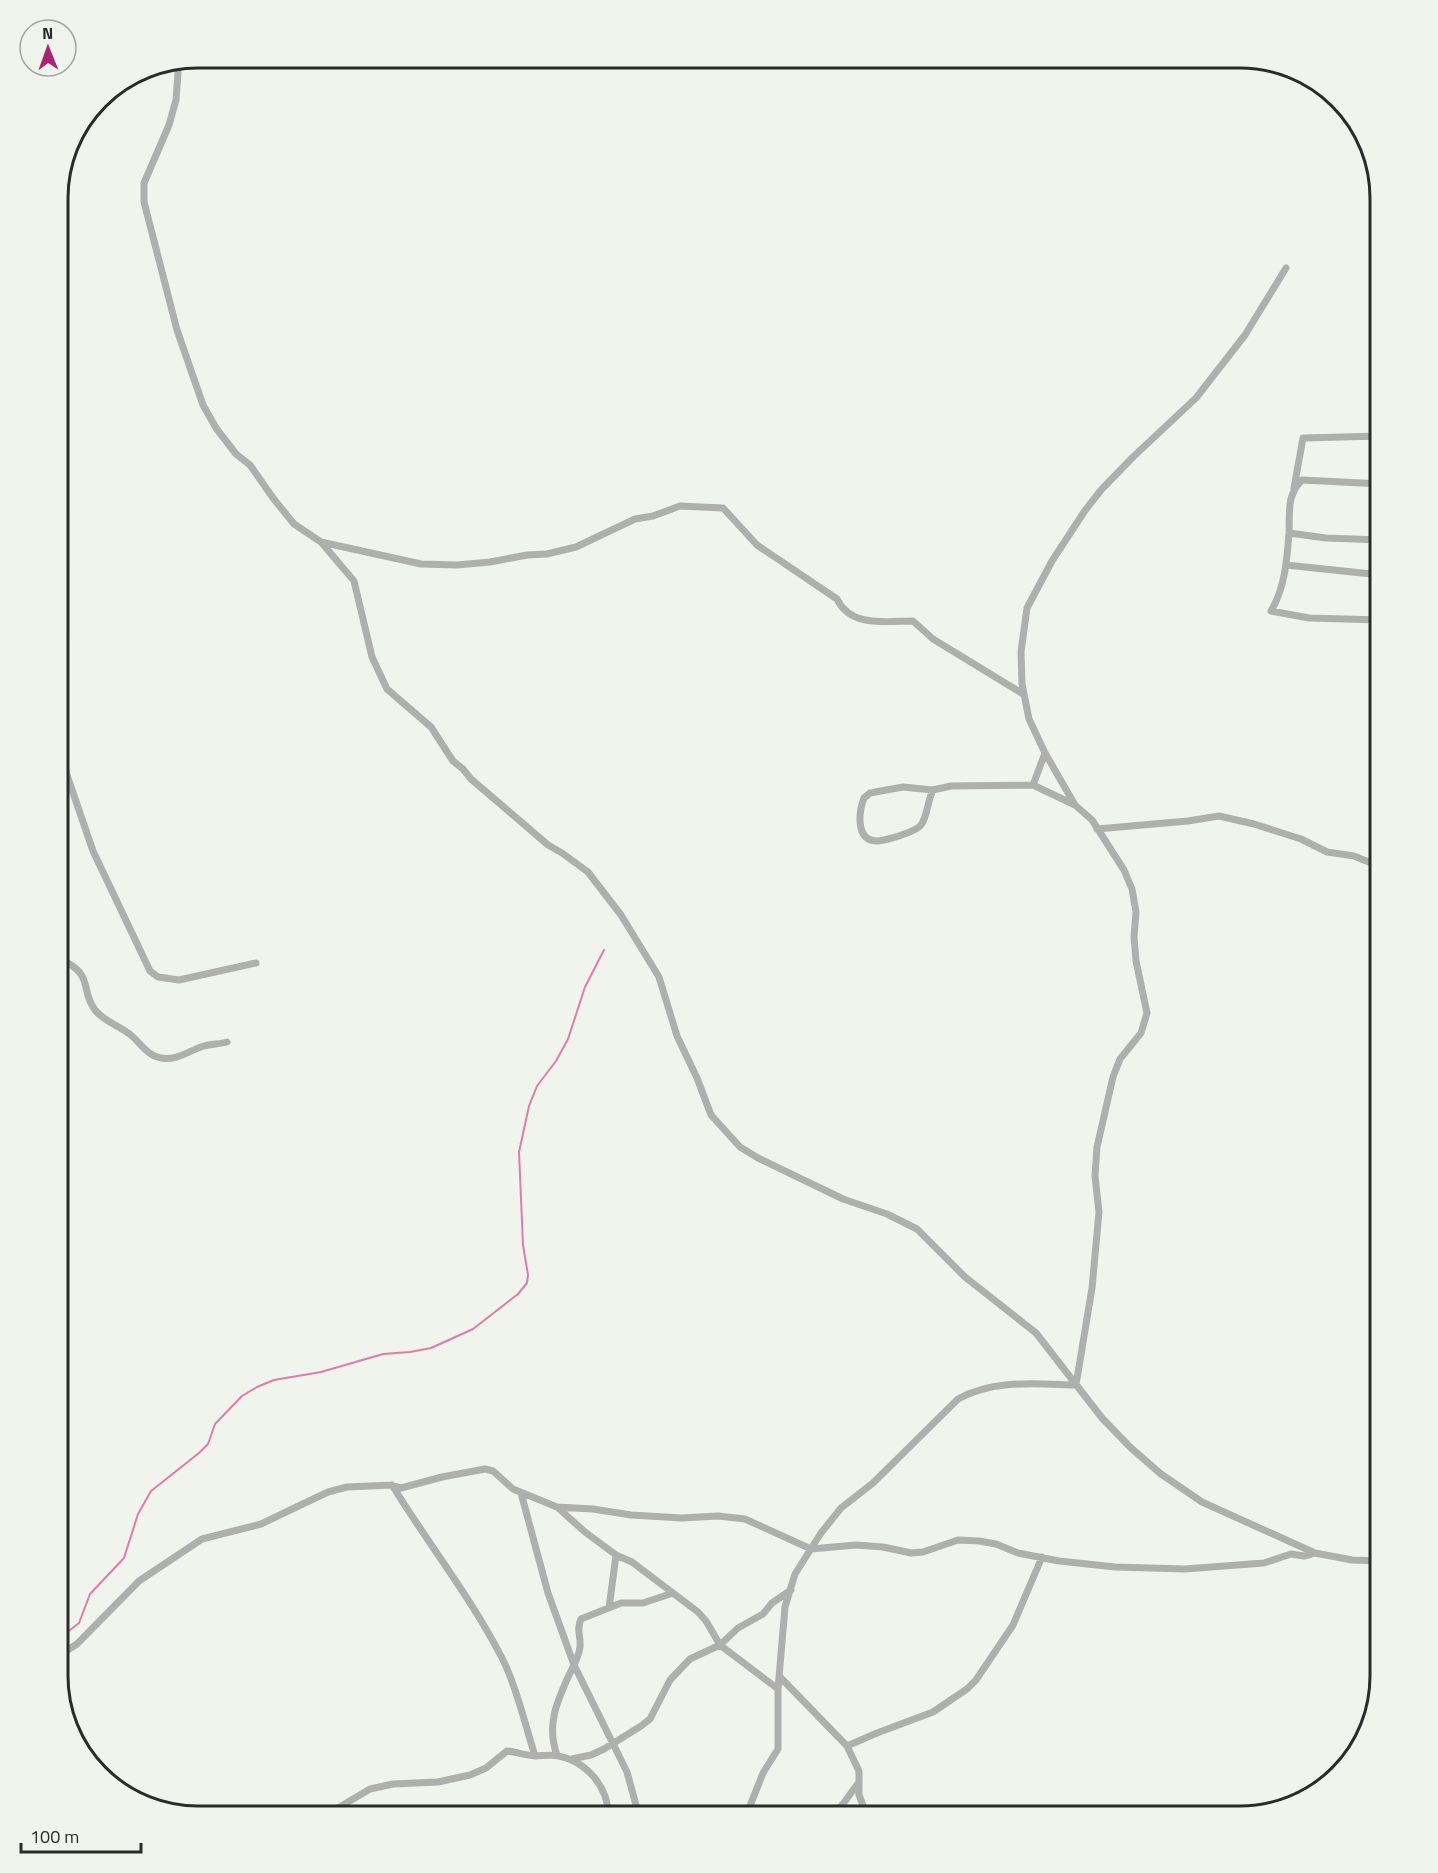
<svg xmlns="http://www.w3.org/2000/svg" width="1438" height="1873" viewBox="0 0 1438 1873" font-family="'Titillium Web',sans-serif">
<rect width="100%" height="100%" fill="#f0f4ed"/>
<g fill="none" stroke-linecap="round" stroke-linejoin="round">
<path stroke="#dd7dac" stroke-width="2" d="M 57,1640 L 79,1623 L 90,1594 L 124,1558 L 138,1514 L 151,1491 L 199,1453 L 208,1444 L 215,1424 L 242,1396 L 257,1387 L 274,1380 L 321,1372 L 383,1354 L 410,1352 L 431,1348 L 473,1329 L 518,1294 L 527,1283 L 528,1275 L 523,1245 L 519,1152 L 529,1106 L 537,1086 L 556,1061 L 568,1039 L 585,987 L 604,950"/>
<path stroke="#afb0ad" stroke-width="7" d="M 177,61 L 178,73 L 176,100 L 169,125 L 144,183 L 144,202 L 177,330 L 203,405 L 216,428 L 236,454 L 250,465 L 273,498 L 294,524 L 321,542 L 354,581 L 372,657 L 387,689 L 431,727 L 453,761 L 463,769 L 471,779 L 548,845 L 562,853 L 588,872 L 621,915 L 659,977 L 677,1036 L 697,1078 L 711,1115 L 740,1147 L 758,1158 L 843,1199 L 887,1214 L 917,1229 L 965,1277 L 1036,1333 L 1102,1418 L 1131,1448 L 1161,1474 L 1202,1502 L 1315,1553 L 1352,1560 L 1381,1561
M 1294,488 L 1303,438 L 1381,436
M 1289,533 L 1326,538 L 1381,540
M 321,542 L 421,564 L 457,565 L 490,562 L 527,555 L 547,554 L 576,547 L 635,519 L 653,516 L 680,506 L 723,508 L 757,545 L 837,599 C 851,628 886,621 913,621 L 933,639 L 1023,694
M 1286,565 L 1381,575
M 1381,620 L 1309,618 L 1271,611 C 1285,588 1287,559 1289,533 C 1290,513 1286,496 1302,480 L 1381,484
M 57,746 L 93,851 L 150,971 L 158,977 L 179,980 L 256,963
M 1033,785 L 1045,753
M 933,790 C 928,799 927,818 921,825 C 916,831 906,833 899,836 C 892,838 884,841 876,841 C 855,840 859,811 864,798 L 870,793 L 903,787 L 933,790 L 951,786 L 1033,785 L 1075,805
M 1097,829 L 1188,821 L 1219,816 L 1254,824 L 1301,839 L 1327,852 L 1354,856 L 1381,867
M 57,956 C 65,962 78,967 82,976 C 88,986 85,997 95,1010 C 104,1022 121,1026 132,1036 C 141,1044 148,1056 161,1058 C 177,1061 190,1050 204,1046 C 211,1044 220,1044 227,1042
M 1076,1385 L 1092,1288 L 1099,1212 L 1095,1176 L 1097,1147 L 1113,1077 L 1120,1059 L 1141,1033 L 1147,1013 L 1136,961 L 1134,937 L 1136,912 L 1132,889 L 1124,870 L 1092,820 L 1075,805 L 1045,753 L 1029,719 L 1022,684 L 1021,652 L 1027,608 L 1052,561 L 1084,512 L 1101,490 L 1133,457 L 1196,398 L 1245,335 L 1286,268
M 392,1485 C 427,1542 470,1596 501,1656 C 516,1685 525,1724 535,1756
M 521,1493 L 548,1593 L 574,1665 L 627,1772 L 639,1816
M 557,1507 L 585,1532 L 616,1555 L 632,1562 L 698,1612 L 706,1621 L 720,1645 L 778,1689 L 778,1749 L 763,1773 L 746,1816
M 609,1608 L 616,1555
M 57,1657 L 77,1644 L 139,1581 L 202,1539 L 261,1524 L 328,1492 L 347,1487 L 392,1485 L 401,1488 L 442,1477 L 485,1469 L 493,1471 L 513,1489 L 557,1507 L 593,1509 L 631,1515 L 682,1518 L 718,1516 L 745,1519 L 811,1549 L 856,1545 L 883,1547 L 911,1553 L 923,1552 L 958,1540 L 979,1541 L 996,1544 L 1018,1553 L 1059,1561 L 1115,1567 L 1185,1569 L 1264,1563 L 1291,1554 L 1304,1556 L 1315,1553
M 780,1677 L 847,1746 L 859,1771 L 859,1795 L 867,1816
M 778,1689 L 785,1607 L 795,1574 L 821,1533 L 841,1508 L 873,1483 L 958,1399 C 994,1379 1036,1384 1076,1385
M 847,1746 L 877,1733 L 933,1712 L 967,1689 L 976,1680 L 1013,1625 L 1042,1557
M 557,1755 C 546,1725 557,1701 570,1673 C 574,1665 579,1656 580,1647 C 581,1636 576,1629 581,1619 L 621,1603 L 643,1603 L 673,1593
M 572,1759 L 591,1755 L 604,1749 L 641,1726 L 650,1719 L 670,1680 L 690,1659 L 720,1645 L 738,1628 L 763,1614 L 772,1603 L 791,1590
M 333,1811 L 370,1789 L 393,1784 L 438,1782 L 470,1775 L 486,1768 L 507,1751 C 516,1752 525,1755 535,1756 C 542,1756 551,1754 558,1756 C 586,1761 609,1787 608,1816
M 830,1816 L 843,1804 L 859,1782"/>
</g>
<path d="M0 0H1438V1873H0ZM198 68H1240A130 130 0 0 1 1370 198V1676A130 130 0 0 1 1240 1806H198A130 130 0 0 1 68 1676V198A130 130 0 0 1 198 68Z" fill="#f0f4ed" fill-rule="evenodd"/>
<path fill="none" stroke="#2b2c29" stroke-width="3" d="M198 68H1240A130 130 0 0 1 1370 198V1676A130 130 0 0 1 1240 1806H198A130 130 0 0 1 68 1676V198A130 130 0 0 1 198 68Z"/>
<g transform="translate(48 48) rotate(359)"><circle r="28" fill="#f0f4ed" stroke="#a1a49f" stroke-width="1.5"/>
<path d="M0-4.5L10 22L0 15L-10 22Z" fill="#a82571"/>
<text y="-9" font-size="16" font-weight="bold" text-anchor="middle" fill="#2b2c29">N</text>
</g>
<path d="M21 1843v9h120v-9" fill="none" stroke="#2b2c29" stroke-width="3"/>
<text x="30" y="1843" font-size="18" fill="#2b2c29" stroke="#f0f4ed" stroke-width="4.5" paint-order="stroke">100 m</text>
</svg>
